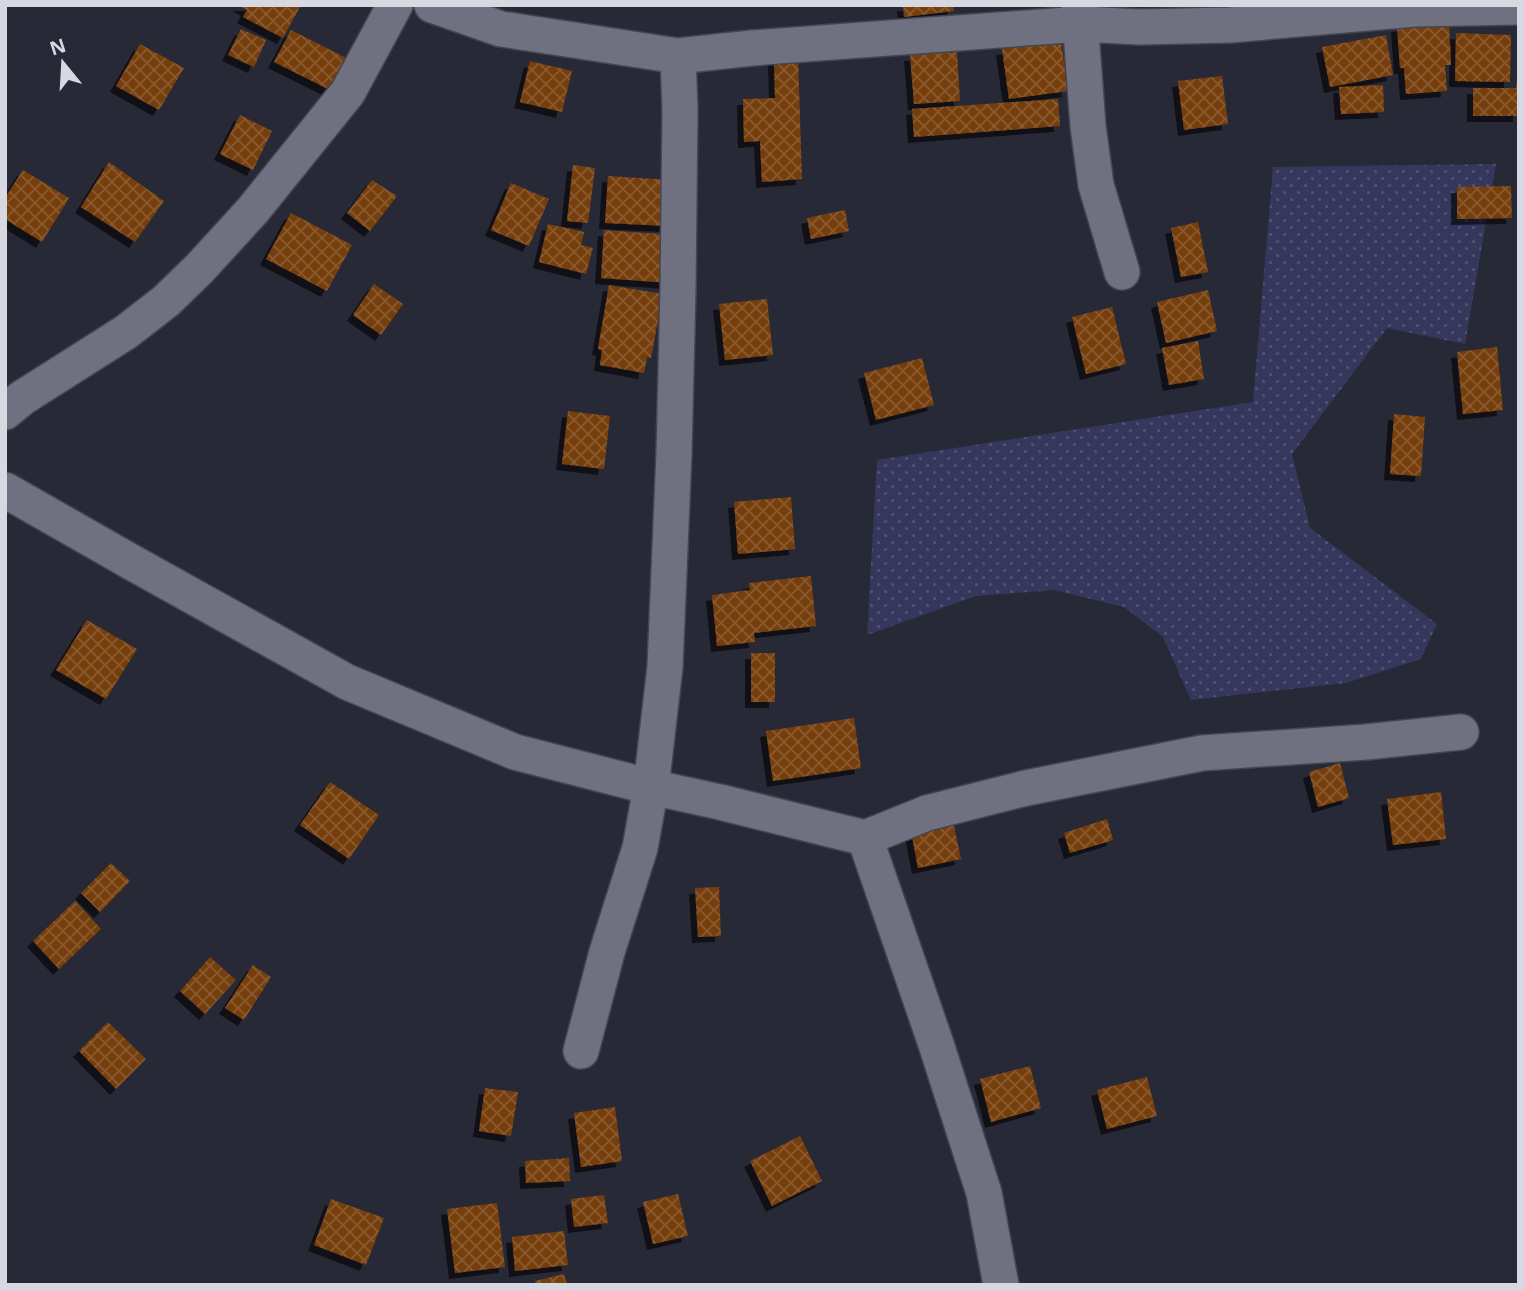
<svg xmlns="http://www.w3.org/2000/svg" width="1524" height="1290" viewBox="0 0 1524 1290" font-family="'Noto Sans',sans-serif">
<defs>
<pattern id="grass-dots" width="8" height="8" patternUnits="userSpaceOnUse" patternTransform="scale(1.75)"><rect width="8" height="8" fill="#35375d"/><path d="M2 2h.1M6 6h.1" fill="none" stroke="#525374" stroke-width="1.8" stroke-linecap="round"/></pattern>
<pattern id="building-cross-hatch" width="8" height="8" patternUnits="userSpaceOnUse" patternTransform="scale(1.75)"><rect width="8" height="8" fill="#763e0c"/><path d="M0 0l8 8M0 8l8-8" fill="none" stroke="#89592f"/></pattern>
<filter id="shadow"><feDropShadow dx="-6" dy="6" stdDeviation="0" flood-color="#0009"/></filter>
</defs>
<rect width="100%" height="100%" fill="#282936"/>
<path fill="url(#grass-dots)" d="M 1496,164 L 1465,344 L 1387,328 L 1292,454 L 1310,528 L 1437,624 L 1421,659 L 1346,683 L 1191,700 L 1163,637 L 1124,607 L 1054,590 L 976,596 L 867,635 L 877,460 L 1253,402 L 1273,167 Z"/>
<path fill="url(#building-cross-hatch)" filter="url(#shadow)" d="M 238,5 L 301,5 L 283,38 L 243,17 L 247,10 Z
M 903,5 L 953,5 L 954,11 L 904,17 Z
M 1449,22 L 1451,65 L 1445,65 L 1447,91 L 1406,94 L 1404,68 L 1400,68 L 1397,26 Z
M 241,29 L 266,40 L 254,67 L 228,55 Z
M 291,30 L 354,62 L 338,94 L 274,62 Z
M 1456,33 L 1511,35 L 1510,82 L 1455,81 Z
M 1386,35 L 1393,75 L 1330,87 L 1322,47 Z
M 1061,41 L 1068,91 L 1009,99 L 1002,49 Z
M 140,44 L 184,68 L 159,110 L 116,86 Z
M 957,52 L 960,101 L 914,104 L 910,55 Z
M 798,56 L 802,179 L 762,182 L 760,141 L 744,142 L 743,99 L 775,98 L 774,57 Z
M 530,61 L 572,71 L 562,112 L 520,102 Z
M 1222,76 L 1228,124 L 1184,130 L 1178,81 Z
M 1516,82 L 1519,82 L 1519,116 L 1473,116 L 1473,88 L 1516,88 Z
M 1383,85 L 1384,112 L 1341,114 L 1339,87 Z
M 1058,99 L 1060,126 L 914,137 L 912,109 Z
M 240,115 L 272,131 L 253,170 L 220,154 Z
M 109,162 L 164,201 L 135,242 L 81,207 Z
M 573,165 L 595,168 L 588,223 L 567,221 Z
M 23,170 L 69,198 L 42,242 L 5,219 L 5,198 Z
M 608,176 L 671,180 L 668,226 L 605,223 Z
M 372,180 L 397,196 L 370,231 L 347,213 Z
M 511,183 L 549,199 L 529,246 L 491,230 Z
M 1511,186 L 1512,218 L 1457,219 L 1457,187 Z
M 845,210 L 849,231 L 811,239 L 807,218 Z
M 291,213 L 352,245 L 327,291 L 266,259 Z
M 1198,222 L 1208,272 L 1181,277 L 1171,228 Z
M 548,224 L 584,232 L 581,245 L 593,248 L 586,274 L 539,262 Z
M 604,230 L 675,235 L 671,283 L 601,278 Z
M 374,284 L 403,304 L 381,335 L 353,315 Z
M 609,285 L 663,294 L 651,358 L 647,357 L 644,373 L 600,365 L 602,350 L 598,349 Z
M 1208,290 L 1217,331 L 1166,343 L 1157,302 Z
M 767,299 L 773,355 L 725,360 L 719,304 Z
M 1112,307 L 1126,364 L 1086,374 L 1072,317 Z
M 1198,341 L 1204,379 L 1169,385 L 1162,348 Z
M 1497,347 L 1503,410 L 1463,414 L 1457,352 Z
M 922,358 L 934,405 L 876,420 L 864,373 Z
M 568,411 L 610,416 L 604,469 L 562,464 Z
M 1394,414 L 1425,417 L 1421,476 L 1390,474 Z
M 791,497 L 795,549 L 738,554 L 734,502 Z
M 811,576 L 816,626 L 754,633 L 755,642 L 717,646 L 712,595 L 750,590 L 749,583 Z
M 87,620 L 137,649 L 106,699 L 56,670 Z
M 751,653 L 775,653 L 775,702 L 751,702 Z
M 854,718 L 861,768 L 773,781 L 766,731 Z
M 1340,763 L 1349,798 L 1318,807 L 1309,772 Z
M 330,782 L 379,815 L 349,859 L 300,825 Z
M 1441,792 L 1446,839 L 1393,845 L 1387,799 Z
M 952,817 L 961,859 L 918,868 L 910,826 Z
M 1107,819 L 1113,840 L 1070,853 L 1064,833 Z
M 111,863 L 130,881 L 100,912 L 81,893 Z
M 719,887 L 721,936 L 698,937 L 695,888 Z
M 75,901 L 101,929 L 59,969 L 33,941 Z
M 210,957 L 236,980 L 205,1014 L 180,991 Z
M 253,965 L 271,977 L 244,1020 L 225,1008 Z
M 108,1022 L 146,1059 L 116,1089 L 79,1051 Z
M 1030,1066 L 1041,1108 L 991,1122 L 980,1079 Z
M 1147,1077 L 1157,1116 L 1107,1129 L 1097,1090 Z
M 485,1088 L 518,1092 L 511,1136 L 479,1131 Z
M 615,1107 L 622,1161 L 581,1167 L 574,1113 Z
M 800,1136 L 822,1181 L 772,1206 L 750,1161 Z
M 569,1158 L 570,1181 L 526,1183 L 525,1161 Z
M 678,1194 L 688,1236 L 653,1244 L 643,1202 Z
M 604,1195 L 608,1223 L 574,1227 L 571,1199 Z
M 331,1199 L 384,1218 L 366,1265 L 314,1245 Z
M 497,1203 L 505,1267 L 455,1273 L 447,1209 Z
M 564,1231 L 568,1265 L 515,1271 L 512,1237 Z
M 564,1274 L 567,1285 L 536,1285 L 535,1281 Z"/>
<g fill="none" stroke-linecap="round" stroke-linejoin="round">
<defs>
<path id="minor" d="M 432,5 L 501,29 L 678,56 L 752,48 L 1082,24 L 1140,27 L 1230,25 L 1415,9 L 1519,7
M 1079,5 L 1088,126 L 1096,185 L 1122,272
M 5,412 L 22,398 L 126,332 L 166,301 L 200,268 L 253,210 L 348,92 L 395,5
M 5,490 L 133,563 L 347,682 L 515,752 L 651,787 L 720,802 L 865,838 L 936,1044 L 984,1193 L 1001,1285
M 865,838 L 927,813 L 1026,788 L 1202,753 L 1366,742 L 1461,732
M 581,1051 L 607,952 L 640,848 L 651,787 L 665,667 L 674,453 L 678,289 L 680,110 L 678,56"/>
</defs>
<use href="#minor" stroke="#444550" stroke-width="38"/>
<use href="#minor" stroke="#6f7180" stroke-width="35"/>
</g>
<rect width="1524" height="1290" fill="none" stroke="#d7d8e1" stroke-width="14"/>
<g transform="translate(63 63) rotate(342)" stroke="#282936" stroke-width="5" paint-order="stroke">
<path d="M0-5L12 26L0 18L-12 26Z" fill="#d7d8e1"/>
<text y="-10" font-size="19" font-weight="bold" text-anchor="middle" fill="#d7d8e1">N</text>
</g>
</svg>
